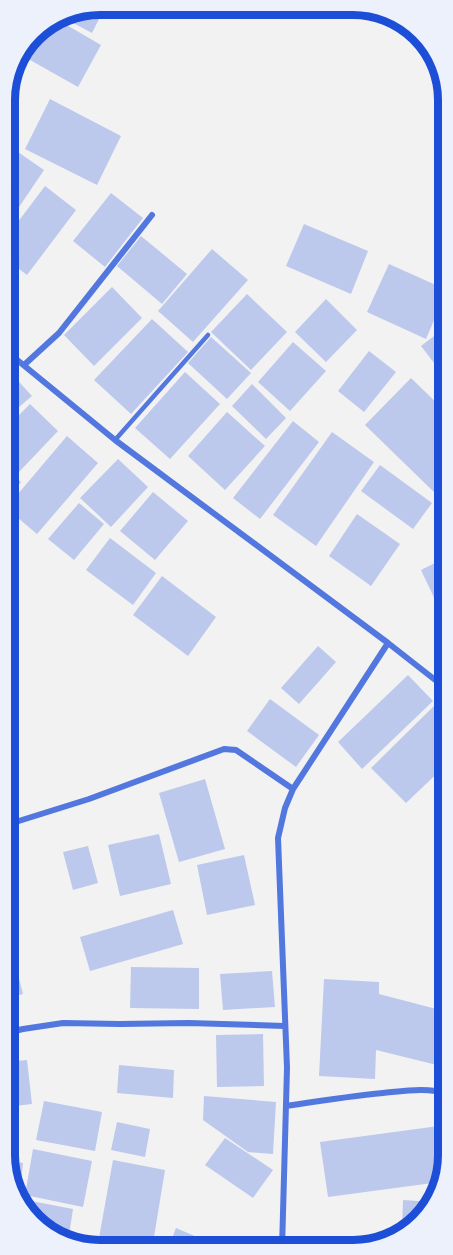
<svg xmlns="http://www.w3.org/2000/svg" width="453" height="1255" viewBox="0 0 453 1255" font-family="Spectral,serif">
<rect width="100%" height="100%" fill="#f2f2f2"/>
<path fill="#bdc9ec" d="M 100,4 L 106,5 L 92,33 L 64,18 Z
M 58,20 L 101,45 L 78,87 L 23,56 L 37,28 Z
M 50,99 L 121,136 L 97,185 L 25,149 Z
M 5,143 L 44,170 L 5,228 Z
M 45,186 L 76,210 L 27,275 L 5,258 L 5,239 Z
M 111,193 L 143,218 L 105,267 L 73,241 Z
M 304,224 L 368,251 L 351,294 L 286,266 Z
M 141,236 L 187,274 L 162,304 L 117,266 Z
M 212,249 L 248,280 L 193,342 L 158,311 Z
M 389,264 L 447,290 L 426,339 L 367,312 Z
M 112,287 L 142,318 L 94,366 L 64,335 Z
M 247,294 L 287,332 L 251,370 L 211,332 Z
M 326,299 L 357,330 L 326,362 L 295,332 Z
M 152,319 L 188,352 L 131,414 L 94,380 Z
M 447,326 L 447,380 L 421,346 Z
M 211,337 L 251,373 L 227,399 L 188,363 Z
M 293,342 L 326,371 L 290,411 L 258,382 Z
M 369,351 L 396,372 L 364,412 L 338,391 Z
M 10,372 L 32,396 L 5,419 L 5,377 Z
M 185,372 L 220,404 L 170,459 L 135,428 Z
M 411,378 L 447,413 L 447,487 L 438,496 L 365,425 Z
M 252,384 L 286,418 L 266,439 L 232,406 Z
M 30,404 L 58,431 L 18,473 L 5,461 L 5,429 Z
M 227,412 L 265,446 L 225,490 L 188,456 Z
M 293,421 L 319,442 L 260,519 L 233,498 Z
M 332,432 L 374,462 L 316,546 L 273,515 Z
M 67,436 L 98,463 L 37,534 L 6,508 Z
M 118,459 L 148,487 L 111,527 L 80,498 Z
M 380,465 L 432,503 L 413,529 L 361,491 Z
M 5,469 L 21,482 L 5,502 Z
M 153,492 L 188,521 L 155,560 L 120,531 Z
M 447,493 L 447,507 L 440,500 Z
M 79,503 L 104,524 L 74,560 L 48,539 Z
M 357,514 L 400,544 L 371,586 L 329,556 Z
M 110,538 L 156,573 L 133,605 L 86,570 Z
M 447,557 L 447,602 L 438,606 L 421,570 Z
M 162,576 L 216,617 L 188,656 L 133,615 Z
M 318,646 L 336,662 L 299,704 L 281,688 Z
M 408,675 L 433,701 L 362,769 L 338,742 Z
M 270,699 L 319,735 L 296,767 L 247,731 Z
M 436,704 L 448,716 L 448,763 L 406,803 L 371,768 Z
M 205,779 L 225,849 L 179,862 L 159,793 Z
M 159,834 L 171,884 L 120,896 L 108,845 Z
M 88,846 L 98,883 L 73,890 L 63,852 Z
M 244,855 L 255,905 L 207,915 L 197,865 Z
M 173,910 L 183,944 L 90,971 L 80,937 Z
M 6,929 L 23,994 L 6,998 Z
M 131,967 L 199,968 L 199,1009 L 130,1008 Z
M 272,971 L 275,1007 L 223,1010 L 220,974 Z
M 324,979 L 379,982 L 379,994 L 448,1012 L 448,1056 L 445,1067 L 376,1050 L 375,1079 L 319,1076 Z
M 263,1034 L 264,1086 L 217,1087 L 216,1035 Z
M 27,1060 L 32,1104 L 6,1107 L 6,1062 Z
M 119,1065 L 174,1070 L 173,1098 L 117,1093 Z
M 204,1096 L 276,1102 L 273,1154 L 248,1152 L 203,1120 Z
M 44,1101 L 102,1112 L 95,1151 L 36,1140 Z
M 117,1122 L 150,1129 L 145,1157 L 111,1150 Z
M 446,1125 L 448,1143 L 448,1161 L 440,1182 L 328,1197 L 320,1142 Z
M 225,1138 L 273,1170 L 253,1198 L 205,1165 Z
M 33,1149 L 92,1161 L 83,1207 L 25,1195 Z
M 6,1160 L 23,1163 L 19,1198 L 6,1174 Z
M 113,1160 L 165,1170 L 152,1249 L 97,1249 Z
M 26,1200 L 73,1209 L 68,1242 L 32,1222 L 25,1208 Z
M 403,1200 L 432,1202 L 425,1218 L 402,1231 Z
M 176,1228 L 225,1249 L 168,1249 Z"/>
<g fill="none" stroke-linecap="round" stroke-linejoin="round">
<path stroke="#5277de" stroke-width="4.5" d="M 115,440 L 208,335"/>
<path stroke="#5277de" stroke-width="6" d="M 5,350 L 115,440 L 388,643 L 448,690
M 24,365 L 59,333 L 152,215
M 6,825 L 89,799 L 224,749 L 236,750 L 293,789
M 6,1033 L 23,1029 L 63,1023 L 120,1024 L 189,1023 L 285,1026
M 286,1106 C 319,1101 351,1096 383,1093 C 404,1091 428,1087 448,1094
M 282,1249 L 287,1068 L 278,838 L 285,808 L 293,789 L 388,643"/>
</g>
<path d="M0 0H453V1255H0ZM100 15H353A85 85 0 0 1 438 100V1155A85 85 0 0 1 353 1240H100A85 85 0 0 1 15 1155V100A85 85 0 0 1 100 15Z" fill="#edf1fc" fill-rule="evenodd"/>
<path fill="none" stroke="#1d4ed8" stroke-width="8" d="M100 15H353A85 85 0 0 1 438 100V1155A85 85 0 0 1 353 1240H100A85 85 0 0 1 15 1155V100A85 85 0 0 1 100 15Z"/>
</svg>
